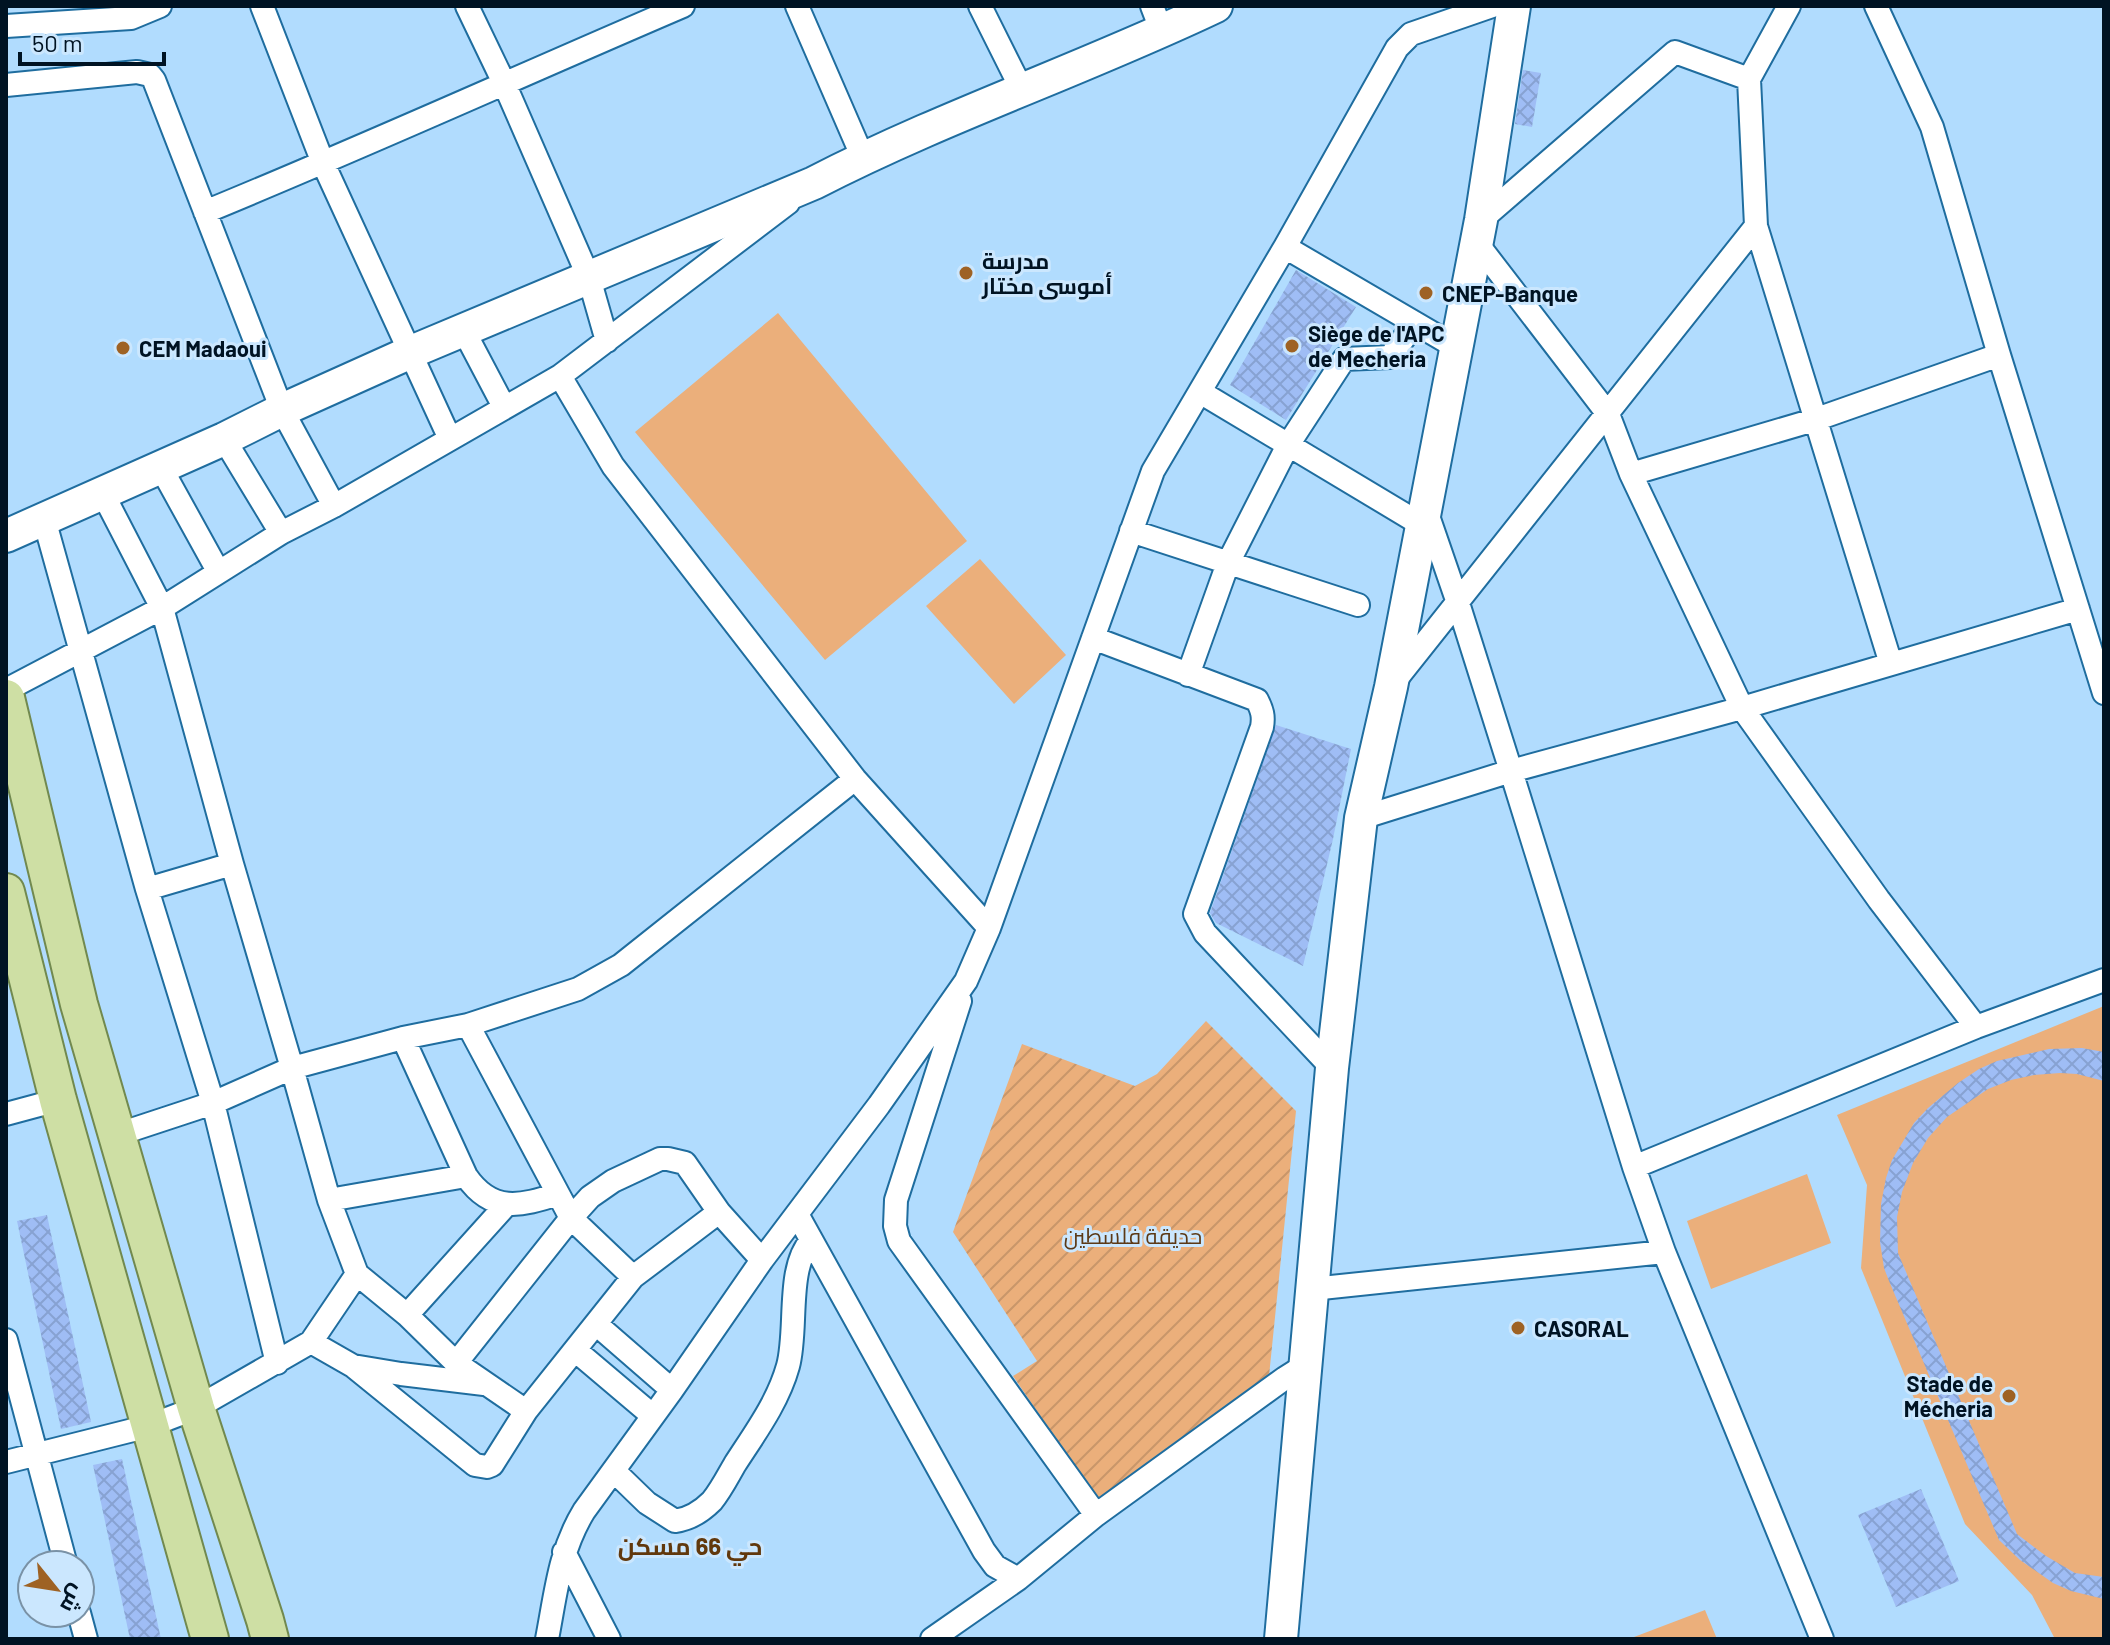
<svg xmlns="http://www.w3.org/2000/svg" width="2110" height="1645" viewBox="0 0 2110 1645" font-family="Barlow,Cairo,sans-serif">
<defs>
<pattern id="garden-furrows" width="10" height="10" patternUnits="userSpaceOnUse" patternTransform="scale(2)"><rect width="10" height="10" fill="#ebaf7b"/><path d="M-1 1l2-2M0 10L10 0M9 11l2-2" fill="none" stroke="#c8966a"/></pattern>
<pattern id="building-cross-hatch" width="8" height="8" patternUnits="userSpaceOnUse" patternTransform="scale(2)"><rect width="8" height="8" fill="#9fbdf5"/><path d="M0 0l8 8M0 8l8-8" fill="none" stroke="#87a2d2"/></pattern>
</defs>
<rect width="100%" height="100%" fill="#b1dcfe"/>
<path fill="#ebaf7b" d="M 778,313 L 967,541 L 825,660 L 635,432 Z
M 980,559 L 1066,655 L 1014,704 L 926,606 Z
M 2104,1006 L 2104,1639 L 2055,1639 L 2032,1595 L 1965,1524 L 1861,1268 L 1867,1185 L 1837,1115 Z
M 1807,1174 L 1831,1243 L 1711,1289 L 1687,1221 Z
M 1705,1610 L 1717,1639 L 1635,1639 L 1634,1637 Z"/>
<path fill="url(#garden-furrows)" d="M 1206,1021 L 1296,1111 L 1269,1376 L 1099,1502 L 1013,1376 L 1037,1361 L 953,1232 L 1022,1044 L 1135,1086 L 1157,1074 Z"/>
<path fill="url(#building-cross-hatch)" d="M 1523,70 L 1541,73 L 1532,127 L 1515,124 Z
M 1296,270 L 1356,307 L 1286,420 L 1230,385 Z
M 1276,725 L 1351,749 L 1333,839 L 1303,966 L 1216,923 L 1210,913 Z
M 2082,1048 L 2104,1052 L 2104,1081 L 2077,1074 L 2060,1073 L 2034,1075 L 2011,1080 L 1988,1089 L 1947,1117 L 1928,1138 L 1913,1163 L 1902,1192 L 1897,1217 L 1898,1253 L 2017,1534 L 2046,1556 L 2075,1573 L 2104,1577 L 2104,1599 L 2071,1591 L 2053,1583 L 2020,1560 L 1999,1540 L 1889,1281 L 1884,1268 L 1880,1242 L 1881,1204 L 1886,1178 L 1892,1160 L 1914,1123 L 1928,1108 L 1958,1083 L 1979,1069 L 1997,1061 L 2049,1049 Z
M 47,1215 L 91,1422 L 61,1429 L 17,1221 Z
M 122,1459 L 161,1639 L 130,1639 L 93,1465 Z
M 1921,1489 L 1959,1581 L 1896,1607 L 1858,1515 Z"/>
<g fill="none" stroke-linecap="round" stroke-linejoin="round">
<defs>
<path id="street" d="M 262,6 L 323,163 L 450,439
M 467,6 L 504,83 L 589,278 L 607,341
M 797,6 L 863,158
M 980,6 L 1022,90
M 1152,6 L 1162,32
M 1876,6 L 1932,127 L 1999,355 L 2104,693
M 6,26 L 131,18 L 160,6
M 6,85 L 137,72 L 150,75 L 154,80 L 282,410 L 334,506
M 205,212 C 366,146 524,74 683,6
M 1481,220 L 1675,52 L 1749,79
M 1756,226 L 1891,664
M 1476,242 L 1608,414 L 1631,474 L 1742,708 L 1879,900 L 1976,1027
M 1285,247 L 1456,347
M 464,331 L 504,407
M 560,376 L 613,466 L 855,779 L 989,928
M 1200,392 L 1422,525
M 224,439 L 281,533
M 160,466 L 218,571
M 1631,474 L 1814,420 L 1999,355
M 103,494 L 162,608 L 232,864 L 292,1068 L 329,1200 L 357,1274 L 407,1315 L 456,1363 L 526,1411
M 1427,513 L 1458,603 L 1511,771 L 1634,1167 L 1664,1252 L 1822,1639
M 44,519 L 147,889 L 213,1103 L 277,1363
M 1131,531 L 1358,605
M 1093,638 L 1257,700 C 1262,710 1264,716 1262,727 L 1195,914 L 1205,933 L 1332,1068
M 1188,675 L 1228,563 L 1288,445 L 1344,359 L 1390,357 L 1415,323
M 1394,682 L 1756,226 L 1749,79 L 1789,6
M 6,690 L 162,608 L 281,533 L 334,506 L 560,376 L 788,203
M 1361,818 L 1511,771 L 1742,708 L 2078,609
M 147,889 L 232,864
M 960,1001 L 896,1200 L 895,1226 L 899,1241 L 1096,1515
M 468,1025 L 571,1218 L 633,1277
M 403,1038 L 466,1176 C 492,1214 521,1206 558,1194
M 6,1114 L 58,1100
M 116,1135 L 213,1103 L 292,1068 L 403,1038 L 468,1025 L 578,989 L 621,965 L 855,779
M 1634,1167 L 1976,1027 L 2104,980
M 329,1200 L 466,1176
M 797,1214 L 984,1551 L 995,1566 L 1018,1579 L 1096,1515 L 1285,1378 L 1304,1366
M 1312,1289 L 1664,1252
M 407,1315 L 506,1205
M 596,1324 L 672,1390
M 6,1340 L 66,1565
M 311,1342 L 353,1366 L 401,1374 L 484,1384
M 575,1350 L 653,1416
M 456,1363 L 571,1218 L 590,1197 L 613,1181 L 660,1159 L 668,1159 L 685,1163 L 719,1212 L 762,1260
M 353,1366 L 475,1465 L 487,1467 L 492,1465 L 526,1411 L 633,1277 L 719,1212
M 6,1462 L 149,1426 L 196,1408 L 311,1342 L 357,1274
M 614,1471 L 647,1503 L 675,1521 C 690,1519 701,1512 712,1501 C 721,1490 728,1476 735,1464 C 755,1433 778,1402 788,1366 C 798,1330 786,1268 811,1241
M 564,1552 L 609,1639
M 79,1613 L 86,1639
M 547,1639 C 556,1593 559,1552 584,1511 L 672,1390 L 762,1260 L 879,1105 L 966,981 L 989,928 L 1153,471 L 1285,247 L 1397,48 L 1411,34 L 1492,6
M 932,1639 L 1018,1579"/>
<path id="secondary" d="M 6,536 L 224,439 L 282,410 L 411,352 L 814,183 C 944,116 1084,69 1216,6
M 1281,1639 L 1332,1068 L 1361,818 L 1391,687 L 1481,220 L 1514,6"/>
<path id="primary" d="M 6,698 L 79,1004 L 196,1408 L 265,1620 L 270,1639
M 6,892 L 58,1100 L 210,1639"/>
</defs>
<use href="#street" stroke="#1f6d9f" stroke-width="26"/>
<use href="#secondary" stroke="#1f6d9f" stroke-width="36"/>
<use href="#primary" stroke="#71894f" stroke-width="40"/>
<use href="#street" stroke="#fff" stroke-width="22"/>
<use href="#secondary" stroke="#fff" stroke-width="32"/>
<use href="#primary" stroke="#cedfa4" stroke-width="36"/>
</g>
<g fill="#9e6224" stroke="#cbe7fe" stroke-width="3">
<circle cx="966" cy="273" r="8"/>
<circle cx="1426" cy="293" r="8"/>
<circle cx="1292" cy="346" r="8"/>
<circle cx="123" cy="348" r="8"/>
<circle cx="1518" cy="1328" r="8"/>
<circle cx="2009" cy="1396" r="8"/>
</g>
<g text-anchor="middle" dominant-baseline="central" stroke-width="6" stroke-linejoin="round" paint-order="stroke">
<g font-size="22" font-weight="bold" fill="#001323" stroke="#cbe7fe" text-anchor="start">
<text x="982" y="260">مدرسة<tspan x="982" dy="25">أموسى مختار</tspan></text>
<text x="1442" y="293">CNEP-Banque</text>
<text x="1308" y="333">Siège de l'APC<tspan x="1308" dy="25">de Mecheria</tspan></text>
<text x="139" y="348">CEM Madaoui</text>
<text x="1534" y="1328">CASORAL</text>
<text x="1993" y="1383" text-anchor="end">Stade de<tspan x="1993" dy="25">Mécheria</tspan></text>
</g>
<g font-size="22" fill="#5c3915" stroke="#cbe7fe">
<text x="1133" y="1235">حديقة فلسطين</text>
</g>
<g font-size="24" font-weight="bold" fill="#61380c" stroke="#cbe7fe">
<text x="690" y="1545">حي 66 مسكن</text>
</g>
</g>
<rect width="2110" height="1645" fill="none" stroke="#001323" stroke-width="16"/>
<g transform="translate(56 1589) rotate(120)"><circle r="38" fill="#cbe7fe" stroke="#7a92a6" stroke-width="2"/>
<path d="M0-6L14 30L0 20L-14 30Z" fill="#9e6224"/>
<text y="-12" font-size="22" font-weight="bold" text-anchor="middle" fill="#001323">ش</text>
</g>
<path d="M20 52v12h144v-12" fill="none" stroke="#001323" stroke-width="4"/>
<text x="32" y="52" font-size="24" fill="#001323" stroke="#cbe7fe" stroke-width="6" paint-order="stroke">50 m</text>
</svg>
